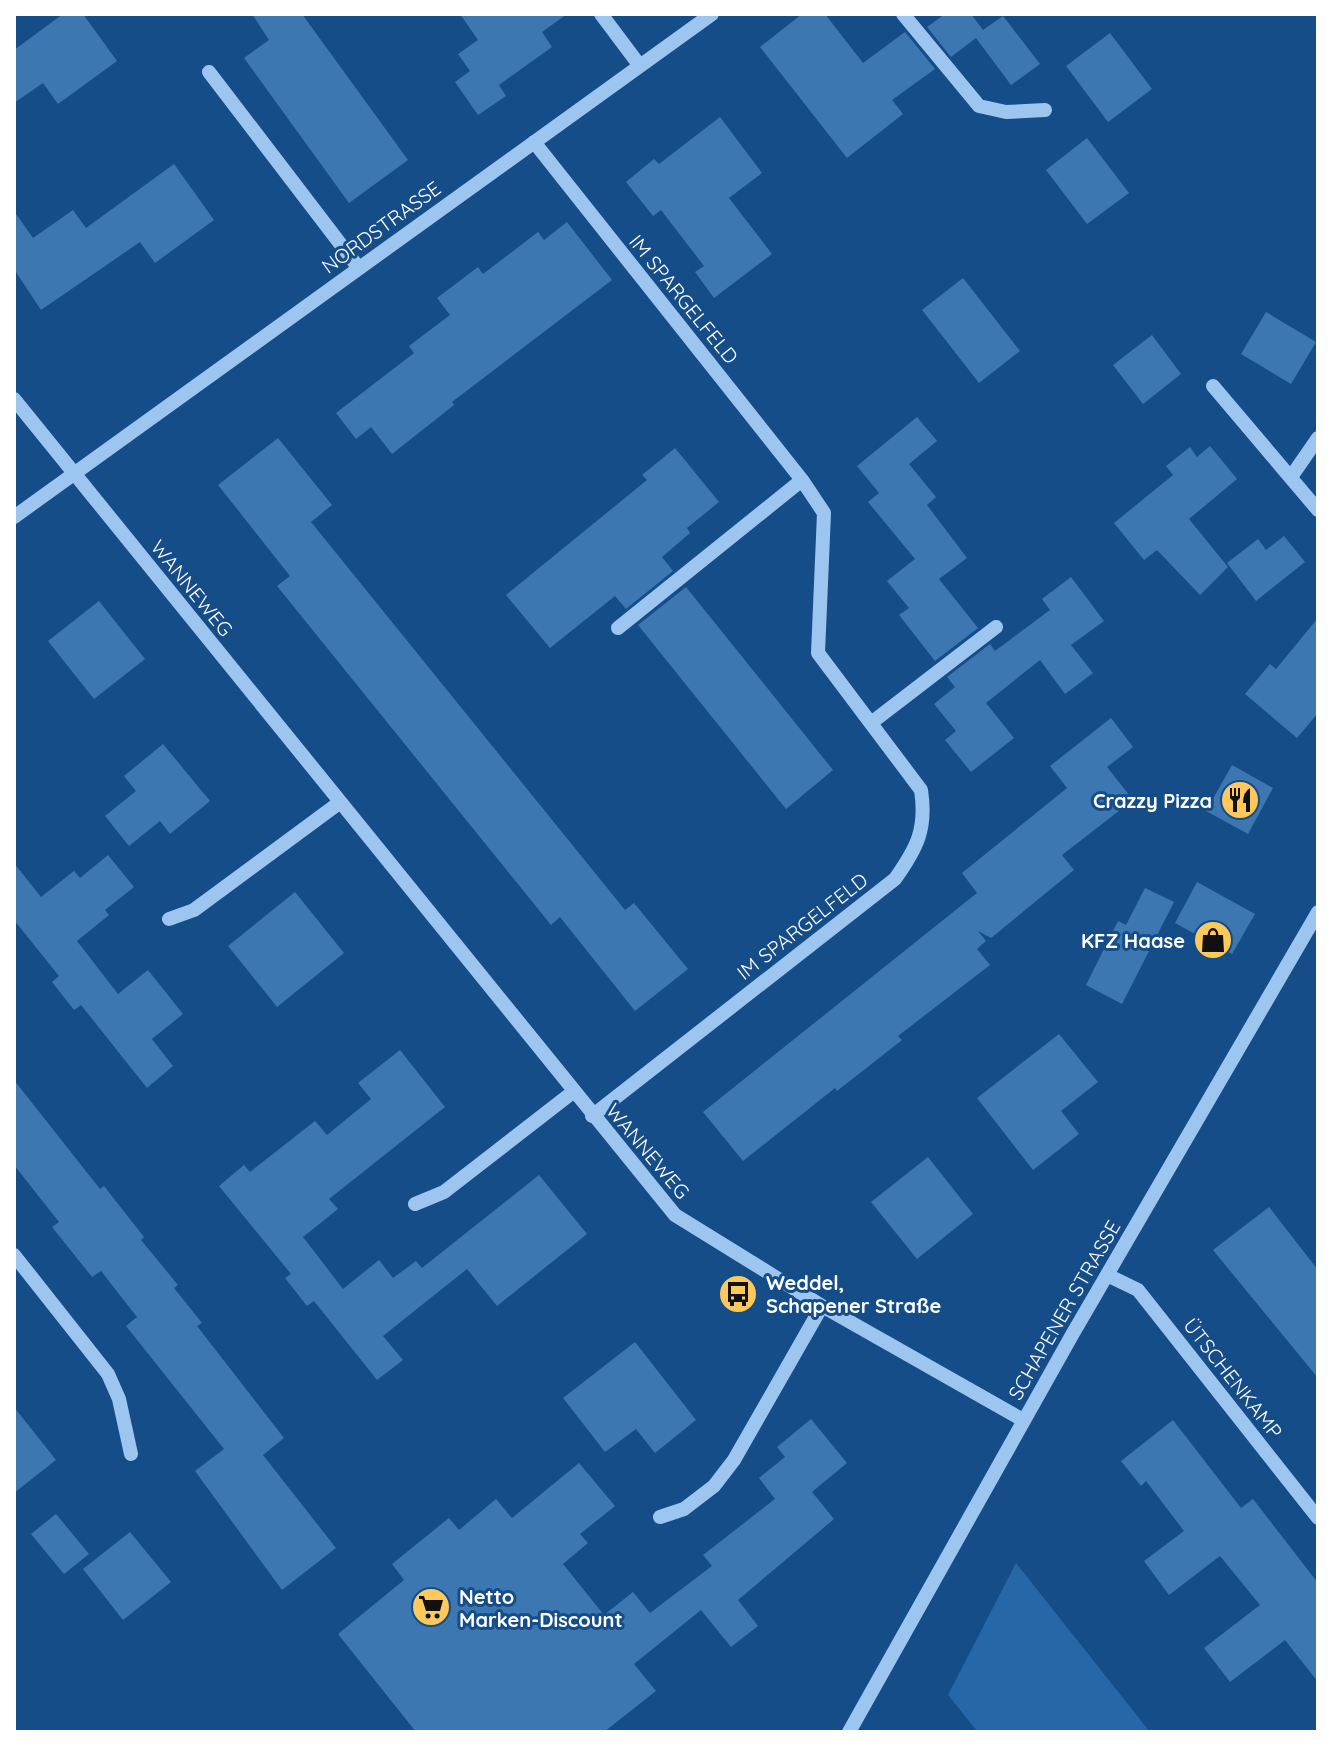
<svg xmlns="http://www.w3.org/2000/svg" width="1332" height="1746" viewBox="0 0 1332 1746" font-family="Quicksand,sans-serif">
<rect width="100%" height="100%" fill="#154d89"/>
<path fill="#2767a8" d="M 1016,1563 L 1150,1732 L 978,1732 L 948,1695 Z"/>
<path fill="#3d77b2" d="M 63,14 L 83,14 L 117,61 L 58,104 L 43,83 L 14,103 L 14,50 Z
M 252,14 L 302,14 L 408,160 L 349,203 L 244,58 L 269,40 Z
M 460,14 L 567,14 L 542,32 L 552,47 L 499,85 L 506,96 L 478,115 L 455,82 L 470,71 L 458,54 L 478,40 Z
M 802,14 L 825,14 L 863,63 L 905,32 L 935,69 L 892,100 L 903,114 L 847,158 L 760,47 Z
M 945,14 L 971,14 L 983,30 L 1003,16 L 1040,64 L 1011,85 L 976,38 L 951,57 L 927,27 Z
M 1110,33 L 1152,89 L 1108,122 L 1066,66 Z
M 720,117 L 762,173 L 729,198 L 772,254 L 714,298 L 695,272 L 704,266 L 661,210 L 653,216 L 626,182 L 654,159 L 659,164 Z
M 1087,138 L 1129,193 L 1087,224 L 1046,170 Z
M 174,164 L 214,220 L 155,263 L 140,242 L 41,310 L 14,269 L 14,211 L 33,238 L 73,210 L 86,228 Z
M 567,222 L 612,280 L 452,402 L 454,405 L 392,454 L 371,427 L 356,439 L 336,413 L 414,353 L 409,346 L 450,315 L 437,298 L 478,267 L 483,274 L 538,232 L 544,240 Z
M 963,278 L 1020,351 L 979,383 L 922,310 Z
M 1266,312 L 1316,342 L 1291,384 L 1241,354 Z
M 1152,335 L 1181,374 L 1143,404 L 1113,365 Z
M 917,417 L 937,441 L 909,464 L 936,497 L 927,505 L 967,558 L 939,579 L 978,628 L 935,661 L 899,615 L 909,608 L 887,581 L 915,559 L 868,502 L 879,493 L 857,466 Z
M 278,438 L 332,505 L 311,522 L 625,910 L 634,903 L 688,969 L 635,1011 L 560,917 L 551,925 L 277,586 L 290,576 L 218,485 Z
M 1210,446 L 1237,479 L 1189,519 L 1228,567 L 1200,595 L 1157,550 L 1144,560 L 1114,523 L 1173,475 L 1166,466 L 1190,447 L 1197,457 Z
M 675,448 L 719,502 L 687,528 L 690,533 L 662,557 L 673,571 L 626,609 L 615,596 L 550,648 L 506,595 L 647,480 L 642,475 Z
M 1284,536 L 1305,562 L 1256,601 L 1227,563 L 1258,539 L 1266,550 Z
M 1071,577 L 1104,621 L 1071,645 L 1093,673 L 1065,694 L 1040,660 L 986,703 L 1014,738 L 971,772 L 945,740 L 956,731 L 934,704 L 955,687 L 947,677 L 990,644 L 995,651 L 1050,610 L 1042,599 Z
M 686,587 L 833,770 L 786,809 L 638,625 Z
M 99,601 L 145,659 L 94,699 L 48,641 Z
M 1318,618 L 1318,713 L 1297,738 L 1245,694 L 1270,664 L 1276,669 Z
M 1111,718 L 1133,747 L 1107,767 L 1133,800 L 1062,855 L 1074,870 L 991,938 L 978,931 L 986,941 L 977,949 L 990,965 L 898,1036 L 902,1040 L 869,1066 L 837,1091 L 835,1088 L 743,1161 L 703,1112 L 977,893 L 962,873 L 1067,788 L 1050,766 Z
M 163,744 L 210,801 L 170,834 L 160,821 L 129,846 L 105,816 L 136,791 L 124,776 Z
M 1232,765 L 1273,788 L 1248,834 L 1206,811 Z
M 108,855 L 134,887 L 105,910 L 109,915 L 77,941 L 118,994 L 148,970 L 183,1014 L 152,1039 L 173,1066 L 147,1088 L 81,1005 L 74,1010 L 52,982 L 59,976 L 14,920 L 14,863 L 41,897 L 74,871 L 80,878 Z
M 1197,882 L 1255,914 L 1232,954 L 1175,923 Z
M 1145,888 L 1174,902 L 1122,1004 L 1086,985 L 1118,921 L 1126,925 Z
M 295,892 L 344,953 L 277,1007 L 228,946 Z
M 1059,1034 L 1098,1082 L 1061,1111 L 1079,1134 L 1033,1170 L 977,1098 Z
M 400,1050 L 445,1107 L 329,1199 L 338,1209 L 303,1237 L 343,1289 L 379,1260 L 393,1278 L 416,1261 L 422,1268 L 539,1175 L 587,1234 L 497,1306 L 467,1269 L 383,1336 L 403,1360 L 377,1380 L 314,1301 L 307,1306 L 285,1278 L 291,1274 L 219,1186 L 244,1165 L 250,1172 L 315,1121 L 327,1135 L 371,1099 L 358,1083 Z
M 14,1080 L 100,1189 L 104,1186 L 144,1237 L 141,1240 L 178,1285 L 174,1288 L 202,1323 L 197,1326 L 284,1438 L 263,1455 L 336,1548 L 282,1590 L 195,1471 L 224,1449 L 126,1326 L 137,1317 L 101,1271 L 92,1277 L 52,1227 L 59,1222 L 14,1165 Z
M 928,1157 L 973,1214 L 917,1259 L 871,1202 Z
M 1269,1207 L 1318,1270 L 1318,1378 L 1213,1250 Z
M 635,1342 L 696,1420 L 655,1453 L 636,1429 L 605,1452 L 563,1398 Z
M 14,1407 L 56,1460 L 14,1493 Z
M 811,1419 L 847,1463 L 812,1492 L 834,1519 L 738,1600 L 758,1626 L 731,1647 L 701,1610 L 634,1664 L 656,1691 L 604,1732 L 416,1732 L 338,1634 L 404,1580 L 392,1564 L 449,1518 L 459,1530 L 496,1499 L 512,1518 L 579,1463 L 615,1506 L 580,1534 L 588,1543 L 563,1564 L 604,1615 L 633,1592 L 650,1613 L 712,1566 L 703,1555 L 775,1499 L 759,1478 L 785,1457 L 777,1447 Z
M 1173,1420 L 1241,1508 L 1253,1499 L 1318,1583 L 1318,1682 L 1285,1640 L 1230,1682 L 1204,1648 L 1260,1605 L 1220,1556 L 1169,1595 L 1144,1561 L 1184,1531 L 1146,1481 L 1141,1486 L 1121,1461 Z
M 56,1514 L 89,1554 L 64,1574 L 31,1534 Z
M 130,1532 L 171,1582 L 123,1620 L 83,1569 Z"/>
<g fill="none" stroke-linecap="round" stroke-linejoin="round">
<path stroke="#9cc5ef" stroke-width="14" d="M 601,14 L 640,66
M 903,14 L 979,106 L 1006,112 L 1045,110
M 209,72 L 358,267
M 534,142 L 802,480 L 824,513 L 818,653 L 921,790 C 927,829 917,848 895,879 L 592,1116
M 1213,386 L 1318,510
M 14,399 L 675,1215 L 822,1306 L 1023,1420
M 1291,477 L 1318,438
M 14,517 L 712,14
M 618,628 L 802,480
M 871,723 L 996,627
M 169,919 L 194,910 L 339,803
M 415,1204 L 444,1192 L 573,1092
M 14,1255 L 108,1374 L 119,1399 L 131,1454
M 1107,1275 L 1138,1290 L 1318,1518
M 660,1517 L 684,1509 L 714,1486 L 734,1460 L 822,1306
M 849,1732 L 1072,1335 L 1318,912"/>
</g>
<defs>
<symbol id="restaurant-disc" viewBox="-11 -11 22 22"><circle r="9.5" fill="#ffc85a" stroke="#154d89"/><path d="M-5-6h1v4h1v-4h1v4h1v-4h1v5L-1.5 .5V6h-2V.5L-5-1ZM5-6V6H3V1.5H1.5Q1.5-4 5-6Z" fill="#111"/></symbol>
<symbol id="shop-disc" viewBox="-11 -11 22 22"><circle r="9.5" fill="#ffc85a" stroke="#154d89"/><path d="M-5-2.5h2.3a2.7 3.5 0 0 1 5.4 0H5L5.5 6h-11ZM-1.5-2.5h3a1.5 2.3 0 0 0-3 0Z" fill="#111"/></symbol>
<symbol id="bus-disc" viewBox="-11 -11 22 22"><circle r="9.5" fill="#ffc85a" stroke="#154d89"/><path d="M-5-6H5V4H4V6H2V4H-2V6H-4V4H-5ZM-3.5-4V0h7V-4ZM-3.5 1.2v1.5H-2V1.2ZM2 1.2v1.5H3.5V1.2Z" fill="#111"/></symbol>
<symbol id="supermarket-disc" viewBox="-11 -11 22 22"><circle r="9.5" fill="#ffc85a" stroke="#154d89"/><path d="M-6-5.5h2.5l.6 2H6L4.5 2H-2.5L-4.4-4H-6ZM-1.5 3.2a1.3 1.3 0 1 0 .1 0ZM3 3.2a1.3 1.3 0 1 0 .1 0Z" fill="#111"/></symbol>
</defs>
<g fill-rule="evenodd">
<use href="#restaurant-disc" x="1218" y="778" width="44" height="44"/>
<use href="#shop-disc" x="1191" y="918" width="44" height="44"/>
<use href="#bus-disc" x="716" y="1272" width="44" height="44"/>
<use href="#supermarket-disc" x="409" y="1585" width="44" height="44"/>
</g>
<g text-anchor="middle" dominant-baseline="central" stroke-width="6" stroke-linejoin="round" paint-order="stroke">
<g font-size="20" fill="#fff" stroke="#154d89">
<text transform="translate(381 227) rotate(-36)">NORDSTRASSE</text>
<text transform="translate(684 299) rotate(51)">IM SPARGELFELD</text>
<text transform="translate(192 588) rotate(51)">WANNEWEG</text>
<text transform="translate(802 926) rotate(-38)">IM SPARGELFELD</text>
<text transform="translate(648 1151) rotate(50)">WANNEWEG</text>
<text transform="translate(1064 1310) rotate(-60)">SCHAPENER STRASSE</text>
<text transform="translate(1233 1378) rotate(52)">ÜTSCHENKAMP</text>
</g>
<g font-size="20" font-weight="bold" fill="#fff" stroke="#154d89" text-anchor="end">
<text x="1212" y="800">Crazzy Pizza</text>
<text x="1185" y="940">KFZ Haase</text>
<text x="766" y="1282" text-anchor="start">Weddel,<tspan x="766" dy="23">Schapener Straße</tspan></text>
<text x="459" y="1596" text-anchor="start">Netto<tspan x="459" dy="23">Marken-Discount</tspan></text>
</g>
</g>
<rect width="1332" height="1746" fill="none" stroke="#ffffff" stroke-width="32"/>
</svg>
